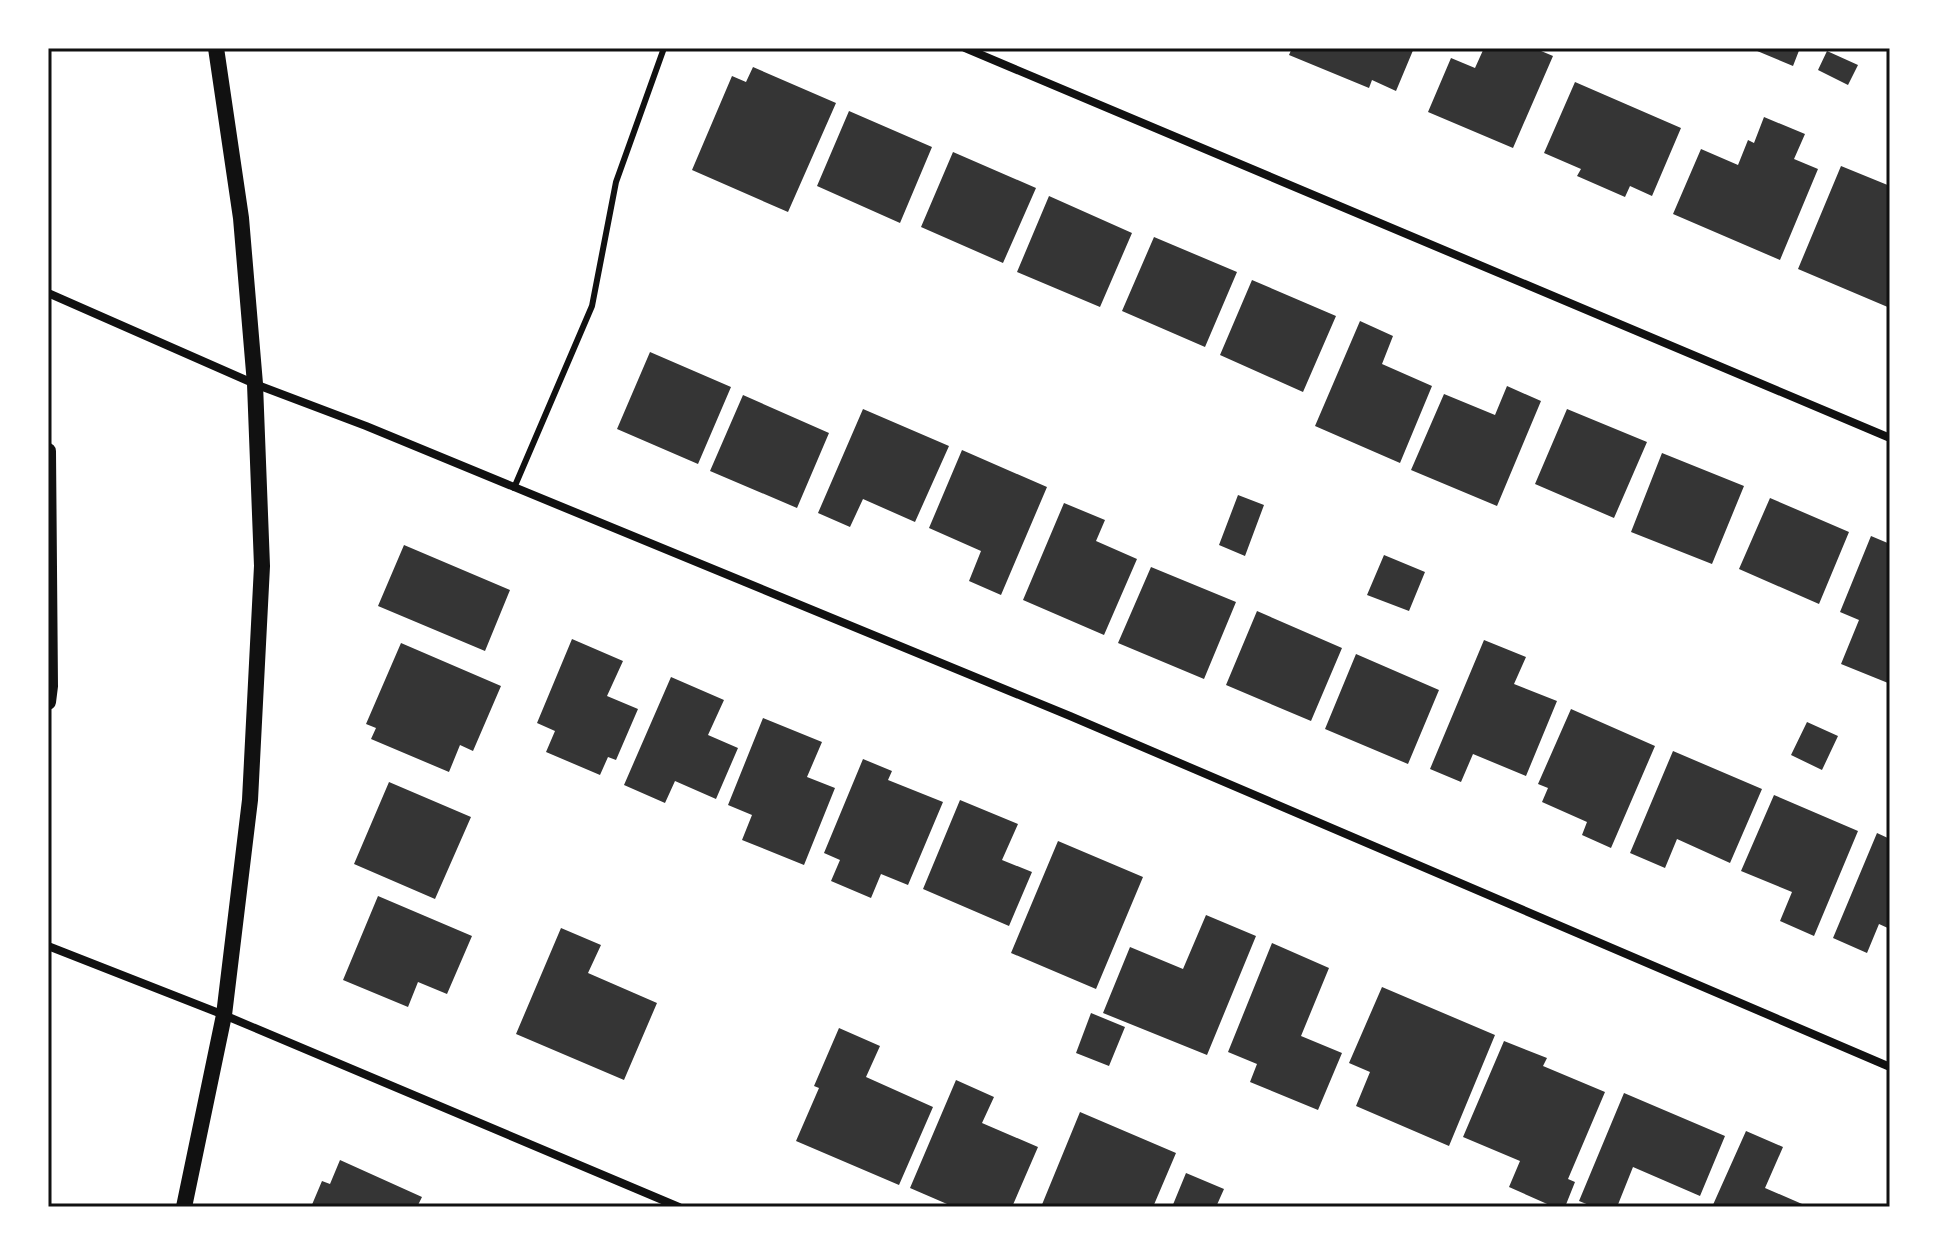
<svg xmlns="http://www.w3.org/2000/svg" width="1938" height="1255" viewBox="0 0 1938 1255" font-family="'Asap Condensed',sans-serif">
<rect width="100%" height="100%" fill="#fff"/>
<path fill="#353535" d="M 1292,48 L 1414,48 L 1396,91 L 1372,80 L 1369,88 L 1289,55 Z
M 1484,48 L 1534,48 L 1553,56 L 1513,148 L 1428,112 L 1451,58 L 1475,68 Z
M 1750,48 L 1800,48 L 1793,66 Z
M 1827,51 L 1858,65 L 1848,85 L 1818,70 Z
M 753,67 L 836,103 L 788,212 L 692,170 L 732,76 L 746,82 Z
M 1575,82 L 1681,128 L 1652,196 L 1630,186 L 1625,197 L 1577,176 L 1581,169 L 1544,153 Z
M 849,111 L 932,147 L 900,223 L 817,186 Z
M 1764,117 L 1805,134 L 1794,159 L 1818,169 L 1780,260 L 1673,214 L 1701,149 L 1738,165 L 1748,140 L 1754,143 Z
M 953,152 L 1036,188 L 1003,263 L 921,227 Z
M 1841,166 L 1890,186 L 1890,308 L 1798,269 Z
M 1049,196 L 1132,233 L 1100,307 L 1017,272 Z
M 1154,237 L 1237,272 L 1205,347 L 1122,311 Z
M 1252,280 L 1336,316 L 1303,392 L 1220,355 Z
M 1360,321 L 1393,336 L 1382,364 L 1432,386 L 1400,463 L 1315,426 Z
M 650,352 L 731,387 L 698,464 L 617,429 Z
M 1507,386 L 1541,401 L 1497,506 L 1411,470 L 1444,394 L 1495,415 Z
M 743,395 L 829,433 L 797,508 L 710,471 Z
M 863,409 L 949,446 L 915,522 L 863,499 L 850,527 L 818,513 Z
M 1567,409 L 1647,442 L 1614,518 L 1535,484 Z
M 962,450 L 1047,487 L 1001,595 L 969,581 L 981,551 L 929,528 Z
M 1662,453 L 1744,486 L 1712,564 L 1631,532 Z
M 1238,495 L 1264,505 L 1245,556 L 1219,545 Z
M 1770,498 L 1849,532 L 1819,604 L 1739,569 Z
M 1064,503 L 1105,520 L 1096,541 L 1137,559 L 1104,635 L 1023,600 Z
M 1871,536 L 1890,544 L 1890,677 L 1888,683 L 1841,664 L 1859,620 L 1840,612 Z
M 404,545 L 510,590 L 485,651 L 378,606 Z
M 1384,555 L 1425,572 L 1409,611 L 1367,595 Z
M 1151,567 L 1236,602 L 1204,679 L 1118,643 Z
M 1257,611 L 1342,648 L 1311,721 L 1226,685 Z
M 572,639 L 623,661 L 607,696 L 638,709 L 616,760 L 608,757 L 600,775 L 546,752 L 555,731 L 537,723 Z
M 1484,640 L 1526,657 L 1514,684 L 1557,701 L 1526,776 L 1473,754 L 1461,782 L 1430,769 Z
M 401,643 L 501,686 L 473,751 L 460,745 L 449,772 L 371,739 L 376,728 L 366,724 Z
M 1356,654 L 1439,690 L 1408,764 L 1325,729 Z
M 671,677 L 724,700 L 708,735 L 738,748 L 716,799 L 675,781 L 665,803 L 624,785 Z
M 1571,709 L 1655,746 L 1611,848 L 1582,835 L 1587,822 L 1542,802 L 1548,788 L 1538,784 Z
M 763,718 L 822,742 L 807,777 L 835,788 L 804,865 L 742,840 L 752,815 L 728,805 Z
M 1807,722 L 1838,736 L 1822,770 L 1791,755 Z
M 1673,751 L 1762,789 L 1730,863 L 1677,839 L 1665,868 L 1630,853 Z
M 863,759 L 892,771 L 888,780 L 943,802 L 908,885 L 881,874 L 871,898 L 831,881 L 840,860 L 824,853 Z
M 389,782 L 471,817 L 435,899 L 354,864 Z
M 1774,795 L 1858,831 L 1814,936 L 1780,921 L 1792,892 L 1741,871 Z
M 960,800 L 1018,824 L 1002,860 L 1032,872 L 1009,926 L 923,889 Z
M 1877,833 L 1890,839 L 1890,929 L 1879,924 L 1867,953 L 1833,938 Z
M 1058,841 L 1143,877 L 1096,989 L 1011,953 Z
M 378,896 L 472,936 L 447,994 L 418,982 L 408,1007 L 343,980 Z
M 1206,915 L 1256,936 L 1207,1055 L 1103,1013 L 1130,947 L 1183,969 Z
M 561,928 L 601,945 L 588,973 L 657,1003 L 624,1080 L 516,1034 Z
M 1272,943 L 1329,968 L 1301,1036 L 1342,1053 L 1318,1110 L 1250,1082 L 1257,1064 L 1228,1052 Z
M 1382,987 L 1495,1035 L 1449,1146 L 1356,1106 L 1370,1072 L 1349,1063 Z
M 1091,1013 L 1125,1027 L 1109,1066 L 1076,1053 Z
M 839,1028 L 880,1046 L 866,1077 L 933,1107 L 899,1185 L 796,1141 L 819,1088 L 814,1086 Z
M 1504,1041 L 1547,1058 L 1543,1066 L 1605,1092 L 1568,1179 L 1575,1182 L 1565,1207 L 1554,1207 L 1509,1187 L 1520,1161 L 1463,1137 Z
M 956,1080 L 994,1097 L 982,1123 L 1038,1147 L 1012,1207 L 954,1207 L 910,1188 Z
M 1624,1093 L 1725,1136 L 1700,1196 L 1633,1167 L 1617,1207 L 1594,1207 L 1579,1201 Z
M 1080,1112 L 1176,1153 L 1153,1207 L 1041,1207 Z
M 1746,1131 L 1783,1147 L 1765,1188 L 1809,1207 L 1712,1207 Z
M 340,1160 L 422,1197 L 417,1207 L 311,1207 L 322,1181 L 330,1184 Z
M 1186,1173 L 1224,1189 L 1216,1207 L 1172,1207 Z"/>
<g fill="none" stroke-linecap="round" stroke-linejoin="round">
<path stroke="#111" stroke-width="6" d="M 514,488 L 592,306 L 616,182 L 664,48"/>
<path stroke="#111" stroke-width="8" d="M 965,48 L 1890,438
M 48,293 L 255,384 L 366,426 L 1070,716 L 1890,1067
M 48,946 L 224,1015 L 679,1207"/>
<path stroke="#111" stroke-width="16" d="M 48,451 L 50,686 L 48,702
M 184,1207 L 224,1015 L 250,800 L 262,566 L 255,384 L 241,218 L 216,48"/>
</g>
<rect width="1938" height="1255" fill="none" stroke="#ffffff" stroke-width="100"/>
<rect x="50" y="50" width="1838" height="1155" fill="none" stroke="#111" stroke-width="3"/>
</svg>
